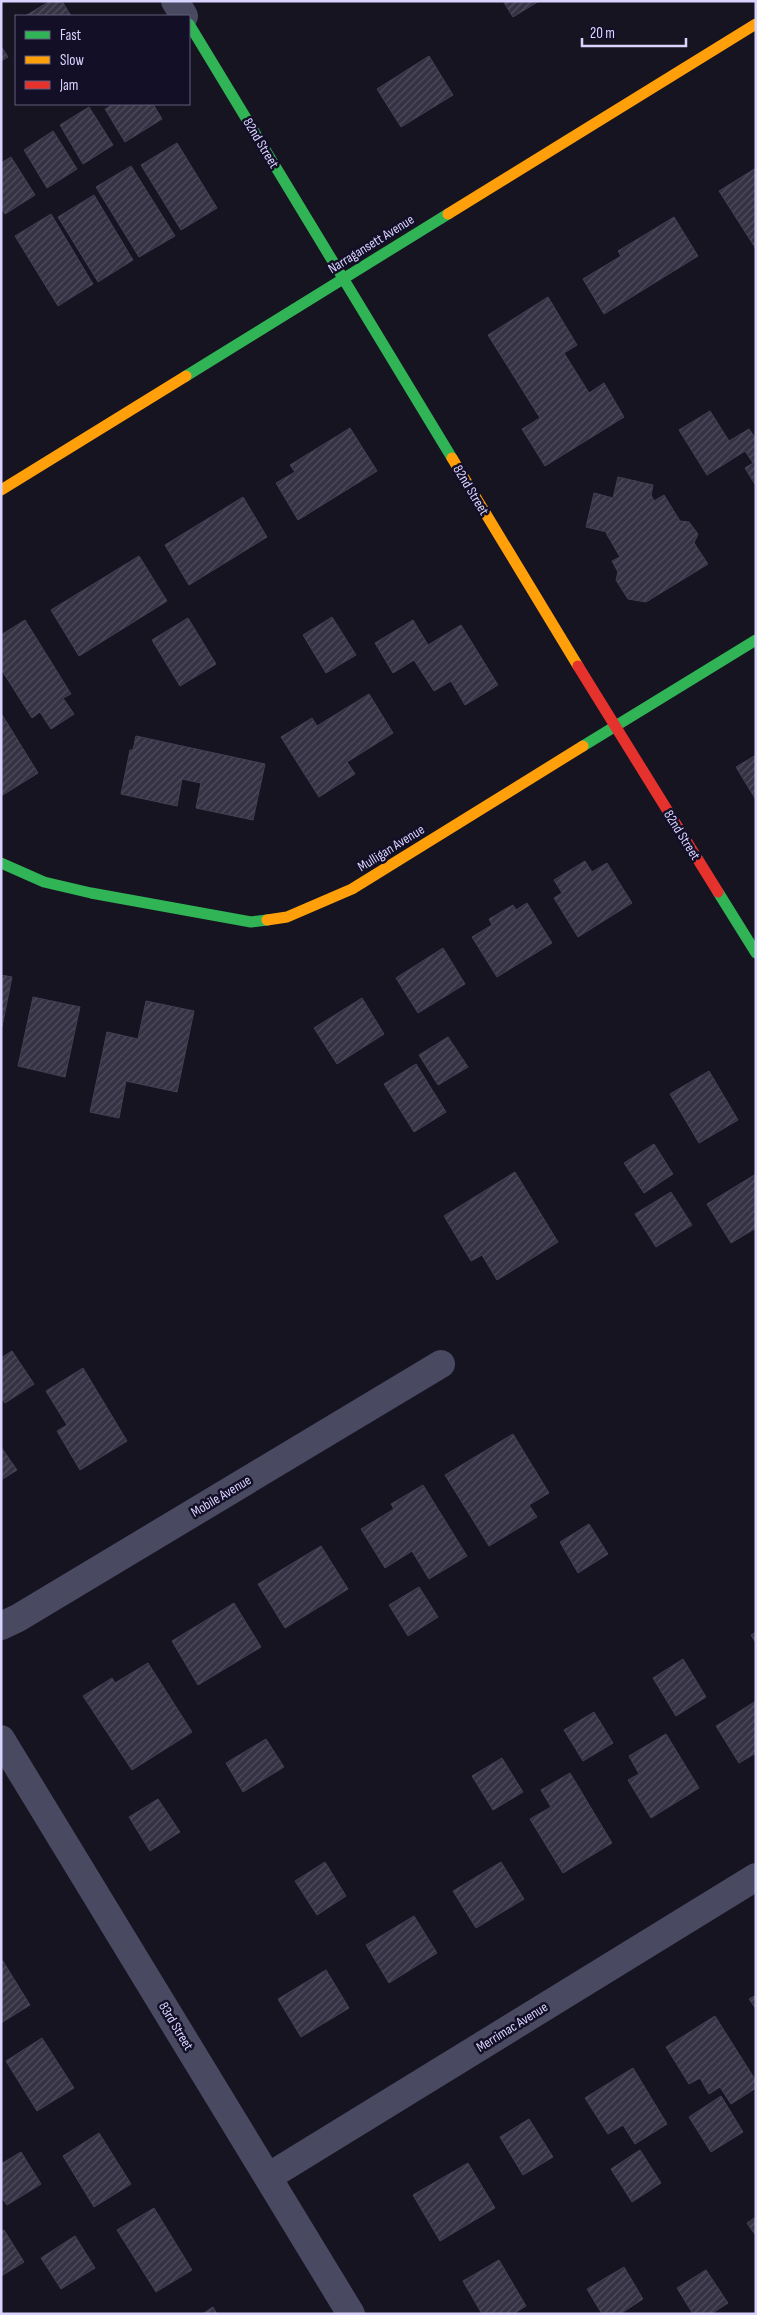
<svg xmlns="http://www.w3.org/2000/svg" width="757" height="2315" viewBox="0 0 757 2315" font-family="'Sofia Sans Condensed',sans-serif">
<defs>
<pattern id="building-hatch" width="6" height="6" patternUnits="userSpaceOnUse" patternTransform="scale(1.25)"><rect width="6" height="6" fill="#343243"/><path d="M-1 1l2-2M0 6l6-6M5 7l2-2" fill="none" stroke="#514f5f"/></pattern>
</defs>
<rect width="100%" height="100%" fill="#161421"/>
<path fill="url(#building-hatch)" stroke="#433f54" d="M 50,1 L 62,1 L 71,16 L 25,16 Z
M 503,1 L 539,1 L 513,17 Z
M 1,46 L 8,57 L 1,61 Z
M 429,56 L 453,95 L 401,127 L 377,89 Z
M 114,104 L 153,104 L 162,119 L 125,142 L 105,109 Z
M 89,107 L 113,145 L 83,164 L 60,125 Z
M 53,131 L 77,169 L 47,188 L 24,150 Z
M 177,143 L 217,208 L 181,230 L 141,165 Z
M 11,157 L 35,195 L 5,214 L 1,207 L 1,163 Z
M 131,166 L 175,236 L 139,257 L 96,187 Z
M 756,168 L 756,249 L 719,191 Z
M 94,195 L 133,260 L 98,282 L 58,217 Z
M 51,214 L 93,284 L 58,306 L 15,236 Z
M 674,217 L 698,256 L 604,314 L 583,279 L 621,256 L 618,251 Z
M 548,297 L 577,345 L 564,353 L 589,393 L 604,383 L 624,417 L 545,466 L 522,429 L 540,418 L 488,335 Z
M 710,411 L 729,441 L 749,429 L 756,439 L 756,486 L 745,468 L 753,463 L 745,451 L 707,475 L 679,430 Z
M 350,428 L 377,471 L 298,520 L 276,483 L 295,472 L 290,465 Z
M 618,477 L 653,485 L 651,495 L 654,501 L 664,495 L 680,521 L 689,522 L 698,534 L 694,543 L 708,564 L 646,602 L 628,599 L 616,580 L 618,572 L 612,561 L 620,557 L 606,533 L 607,532 L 586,527 L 594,493 L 613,498 Z
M 243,497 L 267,537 L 189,585 L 165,545 Z
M 139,556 L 167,601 L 79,656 L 51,610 Z
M 332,617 L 356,655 L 326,673 L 303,635 Z
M 188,618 L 216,664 L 180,686 L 152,640 Z
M 25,620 L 71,694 L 63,698 L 74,714 L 51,729 L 40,712 L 32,718 L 1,669 L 1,635 Z
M 413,620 L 428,645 L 461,625 L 498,685 L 465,705 L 451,681 L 434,691 L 414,660 L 393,673 L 375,643 Z
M 369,694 L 393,733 L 347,762 L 355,774 L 319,797 L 281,737 L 312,718 L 317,726 Z
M 1,713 L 38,773 L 1,796 Z
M 136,736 L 265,764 L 253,820 L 196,808 L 201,783 L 182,779 L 177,806 L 121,794 L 130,750 L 133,750 Z
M 756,755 L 756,800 L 736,767 Z
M 585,861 L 592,872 L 607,863 L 632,903 L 578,937 L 554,898 L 562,893 L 554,880 Z
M 527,903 L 552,943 L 497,977 L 472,937 L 492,925 L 489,919 L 513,905 L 516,910 Z
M 443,948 L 465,984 L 418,1013 L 396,978 Z
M 1,975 L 12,977 L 2,1027 L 1,1026 Z
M 33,997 L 80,1007 L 65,1077 L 18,1066 Z
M 362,998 L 384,1034 L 337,1064 L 314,1028 Z
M 146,1001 L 194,1011 L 177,1092 L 126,1081 L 119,1118 L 90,1112 L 107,1032 L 138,1039 Z
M 448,1037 L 468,1067 L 438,1085 L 419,1055 Z
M 416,1064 L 446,1112 L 414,1132 L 384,1084 Z
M 709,1071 L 738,1120 L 699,1143 L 670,1094 Z
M 654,1144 L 673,1174 L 644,1193 L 624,1163 Z
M 515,1172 L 558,1242 L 497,1280 L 482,1255 L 471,1261 L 444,1216 Z
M 756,1174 L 756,1228 L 731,1243 L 707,1204 Z
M 671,1192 L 692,1225 L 656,1247 L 635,1214 Z
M 12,1351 L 34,1384 L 5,1403 L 1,1398 L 1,1358 Z
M 83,1368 L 127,1441 L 80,1470 L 57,1431 L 67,1425 L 46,1391 Z
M 513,1434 L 549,1493 L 529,1505 L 537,1517 L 489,1546 L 445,1475 Z
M 1,1447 L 17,1470 L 1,1480 Z
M 423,1485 L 467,1556 L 429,1579 L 412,1551 L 385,1568 L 361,1529 L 394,1509 L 391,1504 Z
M 589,1524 L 608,1554 L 578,1573 L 560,1542 Z
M 321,1546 L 348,1589 L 285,1628 L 258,1584 Z
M 419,1587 L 438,1617 L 408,1636 L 389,1605 Z
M 234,1603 L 261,1647 L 198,1685 L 172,1641 Z
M 756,1632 L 756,1643 L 751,1635 Z
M 683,1659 L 706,1697 L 676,1716 L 653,1678 Z
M 148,1663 L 192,1732 L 132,1770 L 83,1696 L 112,1678 L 115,1683 Z
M 756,1701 L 756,1753 L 739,1763 L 716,1726 Z
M 594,1712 L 613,1743 L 583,1761 L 564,1730 Z
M 666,1734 L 699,1788 L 651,1818 L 628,1780 L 639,1774 L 629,1756 Z
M 266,1739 L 284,1767 L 243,1792 L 226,1763 Z
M 502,1758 L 523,1792 L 493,1810 L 472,1776 Z
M 570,1773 L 612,1843 L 563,1873 L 530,1819 L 551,1807 L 541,1790 Z
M 158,1799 L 180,1832 L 150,1851 L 129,1817 Z
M 325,1862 L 346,1896 L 317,1915 L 295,1881 Z
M 501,1862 L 524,1899 L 476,1928 L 453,1891 Z
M 414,1916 L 437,1953 L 389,1983 L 366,1945 Z
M 1,1958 L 30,2005 L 1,2023 Z
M 326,1970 L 349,2008 L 301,2037 L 278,1999 Z
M 756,1995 L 756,2009 L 749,1999 Z
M 715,2016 L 756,2081 L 756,2088 L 731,2104 L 720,2087 L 709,2094 L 700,2078 L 689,2084 L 666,2047 Z
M 42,2038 L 74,2088 L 37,2111 L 6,2061 Z
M 633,2068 L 667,2124 L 635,2144 L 623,2125 L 608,2134 L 585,2098 Z
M 721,2096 L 743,2132 L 711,2152 L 689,2117 Z
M 529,2119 L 553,2157 L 523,2175 L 500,2137 Z
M 99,2133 L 131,2184 L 94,2207 L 63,2156 Z
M 640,2150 L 661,2183 L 632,2202 L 611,2169 Z
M 21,2152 L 41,2184 L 7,2205 L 1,2197 L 1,2164 Z
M 468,2163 L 495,2208 L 440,2241 L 413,2195 Z
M 154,2208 L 192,2270 L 156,2292 L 117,2230 Z
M 756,2217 L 756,2236 L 747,2223 Z
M 4,2230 L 24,2262 L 1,2276 L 1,2231 Z
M 75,2236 L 95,2268 L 61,2289 L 41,2258 Z
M 499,2260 L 526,2306 L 513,2314 L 482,2314 L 463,2281 Z
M 624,2267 L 643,2299 L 620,2314 L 602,2314 L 587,2289 Z
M 706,2270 L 728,2303 L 711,2314 L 693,2314 L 677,2288 Z
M 213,2307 L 217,2314 L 202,2314 Z"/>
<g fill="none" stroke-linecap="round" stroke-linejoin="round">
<path stroke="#4a4962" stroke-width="28" d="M 175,1 L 184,16
M 1,1626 L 18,1618 L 441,1364
M 1,1739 L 351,2314
M 268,2177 L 756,1877"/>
<path stroke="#30b455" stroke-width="11" d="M 189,24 L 452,458
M 186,376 L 448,214
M 583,746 L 756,640
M 1,863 L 44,882 L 91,893 L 251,922 L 267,920
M 718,892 L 756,953"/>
<path stroke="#ff9f0a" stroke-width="11" d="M 448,214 L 756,24
M 452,458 L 578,666
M 1,490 L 186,376
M 267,920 L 287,917 L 352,889 L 583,746"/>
<path stroke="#e5322d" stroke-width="11" d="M 578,666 L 718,892"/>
</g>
<g text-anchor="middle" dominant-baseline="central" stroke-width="5" stroke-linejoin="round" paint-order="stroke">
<g font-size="14" fill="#d9d4ff" stroke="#130f26">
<text transform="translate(261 143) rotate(59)">82nd Street</text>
<text transform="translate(371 244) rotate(-32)">Narragansett Avenue</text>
<text transform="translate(471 490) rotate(59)">82nd Street</text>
<text transform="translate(682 835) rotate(58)">82nd Street</text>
<text transform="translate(391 848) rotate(-32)">Mulligan Avenue</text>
<text transform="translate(221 1496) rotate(-31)">Mobile Avenue</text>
<text transform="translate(176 2026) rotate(59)">83rd Street</text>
<text transform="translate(512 2027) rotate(-32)">Merrimac Avenue</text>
</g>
</g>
<rect width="757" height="2315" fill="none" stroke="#d9d4ff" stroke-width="5"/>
<rect x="15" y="15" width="175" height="90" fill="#130f26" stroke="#625e7d"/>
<rect x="25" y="31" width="25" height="8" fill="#30b455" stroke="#625e7d"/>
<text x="60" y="40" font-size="15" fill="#d9d4ff">Fast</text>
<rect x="25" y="56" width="25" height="8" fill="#ff9f0a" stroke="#625e7d"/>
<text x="60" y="65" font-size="15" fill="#d9d4ff">Slow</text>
<rect x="25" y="81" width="25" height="8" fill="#e5322d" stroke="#625e7d"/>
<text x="60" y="90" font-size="15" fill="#d9d4ff">Jam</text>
<path d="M582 38v8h104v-8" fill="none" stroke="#d9d4ff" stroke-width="2.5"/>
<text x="590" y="38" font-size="15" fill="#d9d4ff" stroke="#130f26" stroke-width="4" paint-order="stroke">20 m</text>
</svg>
